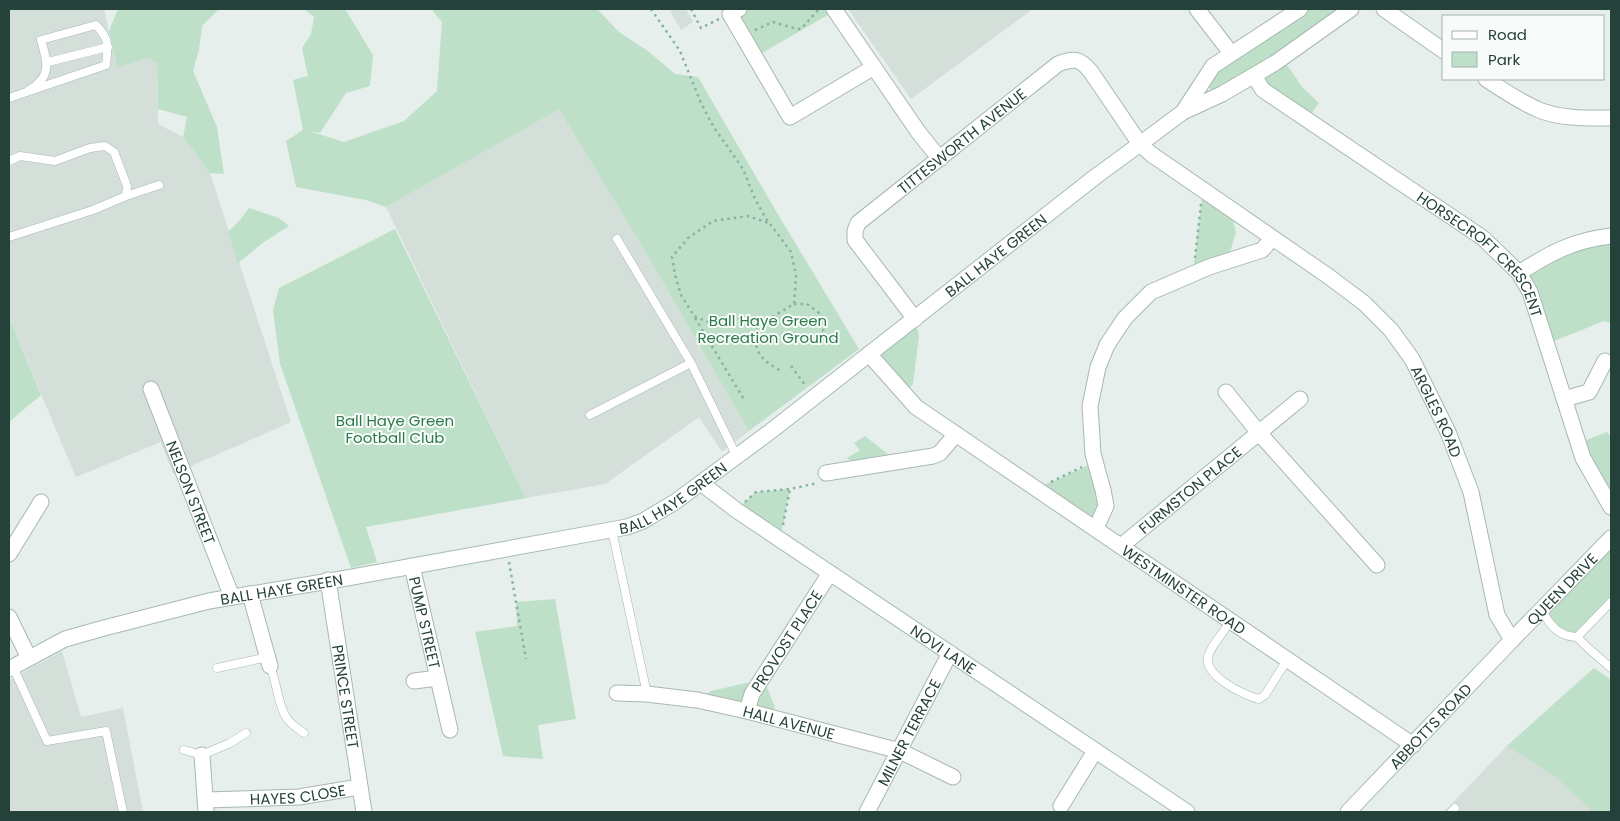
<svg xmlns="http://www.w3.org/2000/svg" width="1620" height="821" viewBox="0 0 1620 821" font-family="Poppins,sans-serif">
<rect width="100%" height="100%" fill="#e6efeb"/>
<path fill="#d4dfda" d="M 9,9 L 104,9 L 117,68 L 147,58 L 157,63 L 158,124 L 183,137 L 210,173 L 291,422 L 173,474 L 161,442 L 76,477 L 9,318 Z
M 669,9 L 686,9 L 693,22 L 681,30 Z
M 848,9 L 1033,9 L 911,99 Z
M 559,108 L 639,241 L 749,431 L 722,452 L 699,417 L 605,484 L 526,498 L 386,207 Z
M 62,651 L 81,717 L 123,708 L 143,812 L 9,812 L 9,680 Z
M 1594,668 L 1611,680 L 1611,812 L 1444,812 L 1507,746 Z"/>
<path fill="#bfe0c8" d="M 118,9 L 219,9 L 202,26 L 199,50 L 193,71 L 217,127 L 224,174 L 210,173 L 183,137 L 187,117 L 158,109 L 157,63 L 147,58 L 117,68 L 109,31 Z
M 304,9 L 345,9 L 373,55 L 370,86 L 346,93 L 320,133 L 309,131 L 344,142 L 404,121 L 437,91 L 442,22 L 431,9 L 597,9 L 619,32 L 648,51 L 675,74 L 698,77 L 776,211 L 859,349 L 749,431 L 639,241 L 559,109 L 386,207 L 366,200 L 296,187 L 286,141 L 303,130 L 293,80 L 308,76 L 302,48 L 311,34 L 314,17 Z
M 739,9 L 834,9 L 835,11 L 755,57 L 730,14 Z
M 1300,9 L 1351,9 L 1282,58 L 1303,88 L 1319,103 L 1307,120 L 1254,76 L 1213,92 L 1207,85 L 1213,66 Z
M 1203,190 L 1230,209 L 1236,232 L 1230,252 L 1223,263 L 1193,273 Z
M 249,208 L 279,218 L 289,226 L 264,242 L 238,263 L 228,232 L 240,220 Z
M 395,229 L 526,498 L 366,527 L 377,562 L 351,568 L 280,364 L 273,310 L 279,288 Z
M 1611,236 L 1611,323 L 1604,321 L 1547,344 L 1519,273 Z
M 9,318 L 41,395 L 9,422 Z
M 915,319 L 919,336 L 913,384 L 905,394 L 869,354 Z
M 1607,432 L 1611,437 L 1611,504 L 1579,443 Z
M 865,436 L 899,463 L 852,462 L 847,458 L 860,450 L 854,443 Z
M 1095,462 L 1103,490 L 1096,528 L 1035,487 L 1052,482 Z
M 790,489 L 780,539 L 736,510 L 756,492 Z
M 1611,538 L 1611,602 L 1581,634 L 1563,635 L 1542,610 Z
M 555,599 L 576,719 L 538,725 L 543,759 L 503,756 L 475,632 L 517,626 L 516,602 Z
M 1594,668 L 1611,680 L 1611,812 L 1588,812 L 1591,809 L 1553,775 L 1507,746 Z
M 760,682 L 766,685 L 775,707 L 772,717 L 697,700 L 711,691 L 746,683 Z"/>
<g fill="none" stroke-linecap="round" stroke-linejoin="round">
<defs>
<path id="lane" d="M 48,62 L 108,47
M 9,98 L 106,65 C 108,45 110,40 96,25 L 41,40 C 48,64 52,76 28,91
M 9,161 L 20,156 L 55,161 L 90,148 L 105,146 L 114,152 L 127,186 L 126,196 L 93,210 L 9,237
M 126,196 L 159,185
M 617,239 L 691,363
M 590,415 L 691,363 L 737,457
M 612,530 L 647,694
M 1542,610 C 1549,625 1560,637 1577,637 L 1611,602
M 1230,622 C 1224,632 1213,643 1209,654 C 1200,674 1243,695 1259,699 L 1265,695 L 1287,660
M 1577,637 L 1587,647 L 1611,668
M 270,666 C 277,682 277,702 286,717 C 290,724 297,728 304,733
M 13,667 L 47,741 L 106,731 L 123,812
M 217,668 L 268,657
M 184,750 L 202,755 L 230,743 L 246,733
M 1451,812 L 1455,808"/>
<g id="street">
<path d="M 739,9 L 730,14 L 790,117 L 874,67"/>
<path d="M 834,9 L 919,133 L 940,159"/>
<path d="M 1197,9 L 1231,53"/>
<path d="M 1384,9 L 1444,51"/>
<path id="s1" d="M 1254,76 L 1263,90 L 1483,238 L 1519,273 L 1530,292 L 1583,458 L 1611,507"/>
<path d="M 1486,79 C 1503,90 1520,102 1539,110 C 1561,119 1588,118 1611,118"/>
<path d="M 1183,112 L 1213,66 L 1300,9"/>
<path d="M 1140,144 L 1183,112 L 1222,94 L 1275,63 L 1351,9"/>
<path d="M 1519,273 C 1550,253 1574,240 1611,236"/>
<path id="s2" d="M 915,319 L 855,240 L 855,231 L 858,223 L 1058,64 C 1074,58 1080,58 1091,72 L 1140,144 L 1151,154 L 1328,276 L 1364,303 L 1391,330 L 1412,359 L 1448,432 L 1471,492 L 1497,615 L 1512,640 L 1611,538"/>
<path id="s3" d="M 869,354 L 916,407 L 1413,745"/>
<path id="s4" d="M 151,389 L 232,597"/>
<path d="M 1226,392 L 1259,433 L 1377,565"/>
<path d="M 1564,399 L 1589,392 L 1605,361"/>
<path d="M 826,473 L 933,456 L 940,453 L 956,434"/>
<path d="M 1096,528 L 1106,506 L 1103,490 L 1093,454 L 1090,406 L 1098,367 L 1107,345 L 1125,318 L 1151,292 L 1209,267 L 1262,250 L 1272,239"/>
<path id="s5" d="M 1121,546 L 1300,399"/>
<path d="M 9,554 L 41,502"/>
<path id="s6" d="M 412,566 L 450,730"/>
<path id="s7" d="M 328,580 L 364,812"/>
<path d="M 250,594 L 270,666"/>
<path d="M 9,617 L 29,658"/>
<path d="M 414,681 L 438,678"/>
<path id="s8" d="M 617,693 L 647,694 L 697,700 L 747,711 L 900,751 L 953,777"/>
<path id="s9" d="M 747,711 L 752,694 L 830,573"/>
<path d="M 202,755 L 206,812"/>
<path id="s10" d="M 206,800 L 299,797 L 359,787"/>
<path d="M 1061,806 L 1095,751"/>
<path id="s11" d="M 867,812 L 950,653"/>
</g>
<g id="secondary">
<path id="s12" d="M 701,483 L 736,510 L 1187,812"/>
<path id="s13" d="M 9,669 L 65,639 L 104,628 L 209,601 L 347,578 L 627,527 L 643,521 L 675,502 L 771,431 L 1095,177 L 1140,144"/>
<path id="s14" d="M 1348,812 L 1512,640"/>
</g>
</defs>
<use href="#lane" stroke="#a8b8b2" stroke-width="9"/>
<use href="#street" stroke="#a8b8b2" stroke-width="17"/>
<use href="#secondary" stroke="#a4bbb3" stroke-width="17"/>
<path stroke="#86b3a5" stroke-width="2.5" stroke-dasharray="2.5 4" stroke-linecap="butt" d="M 651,9 L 680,51 L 701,103 L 713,126 L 743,169 L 755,199 L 765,217 L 791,252 L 796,275 L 794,304 L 757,326 L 742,318 L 719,321 L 713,324 L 694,316 L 681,295 L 675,275 L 672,257 L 688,238 L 713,221 L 748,216 L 771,224
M 691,9 L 701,28 L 719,19
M 755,30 L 773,22 L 797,29 L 801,29 L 819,9
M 1195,258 L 1201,204
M 794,304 L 807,304 L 822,315 L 824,340
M 695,318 L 745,401
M 757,326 C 752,352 761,360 783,372
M 791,366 L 806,386
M 1051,482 L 1082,467
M 745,502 L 756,492 L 790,489 L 818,483
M 783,525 L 790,489
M 509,562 L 526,659"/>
<use href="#lane" stroke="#fff" stroke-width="8"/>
<use href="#street" stroke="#fff" stroke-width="15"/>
<use href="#secondary" stroke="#fff" stroke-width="15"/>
</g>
<g text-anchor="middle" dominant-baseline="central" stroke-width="4" stroke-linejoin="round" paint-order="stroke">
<g font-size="15" fill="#24423a" stroke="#f7fbf9">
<text stroke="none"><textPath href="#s2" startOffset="249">TITTESWORTH AVENUE</textPath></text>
<text stroke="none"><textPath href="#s13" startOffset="1096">BALL HAYE GREEN</textPath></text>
<text stroke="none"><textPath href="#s1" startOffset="292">HORSECROFT CRESCENT</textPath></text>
<text stroke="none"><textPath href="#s2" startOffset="904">ARGLES ROAD</textPath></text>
<text stroke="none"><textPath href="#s5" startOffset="89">FURMSTON PLACE</textPath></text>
<text stroke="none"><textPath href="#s4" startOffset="111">NELSON STREET</textPath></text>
<text stroke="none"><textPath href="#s13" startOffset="691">BALL HAYE GREEN</textPath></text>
<text stroke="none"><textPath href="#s13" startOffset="286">BALL HAYE GREEN</textPath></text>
<text stroke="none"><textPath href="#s2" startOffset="1218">QUEEN DRIVE</textPath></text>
<text stroke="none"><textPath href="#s3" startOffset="395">WESTMINSTER ROAD</textPath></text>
<text stroke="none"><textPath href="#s6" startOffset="58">PUMP STREET</textPath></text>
<text stroke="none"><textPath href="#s9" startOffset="81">PROVOST PLACE</textPath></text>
<text stroke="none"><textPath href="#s12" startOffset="294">NOVI LANE</textPath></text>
<text stroke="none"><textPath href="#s7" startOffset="118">PRINCE STREET</textPath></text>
<text stroke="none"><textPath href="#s8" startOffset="175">HALL AVENUE</textPath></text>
<text stroke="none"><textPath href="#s14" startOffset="119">ABBOTTS ROAD</textPath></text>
<text stroke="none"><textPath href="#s11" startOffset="90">MILNER TERRACE</textPath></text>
<text stroke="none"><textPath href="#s10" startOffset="92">HAYES CLOSE</textPath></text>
</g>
<g font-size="15" fill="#2d7a4b" stroke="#f7fbf9">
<text x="768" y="320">Ball Haye Green<tspan x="768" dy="17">Recreation Ground</tspan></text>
<text x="395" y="420">Ball Haye Green<tspan x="395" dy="17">Football Club</tspan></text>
</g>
</g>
<rect width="1620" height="821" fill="none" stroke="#24423a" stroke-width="20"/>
<rect x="1442" y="15" width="162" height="65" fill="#f7fbf9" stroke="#a3b1ad"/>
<rect x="1452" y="31" width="25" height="8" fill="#ffffff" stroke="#a3b1ad"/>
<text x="1488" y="40" font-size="15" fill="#24423a">Road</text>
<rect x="1452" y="52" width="25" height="15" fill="#bfe0c8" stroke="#a3b1ad"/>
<text x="1488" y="65" font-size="15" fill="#24423a">Park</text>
</svg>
